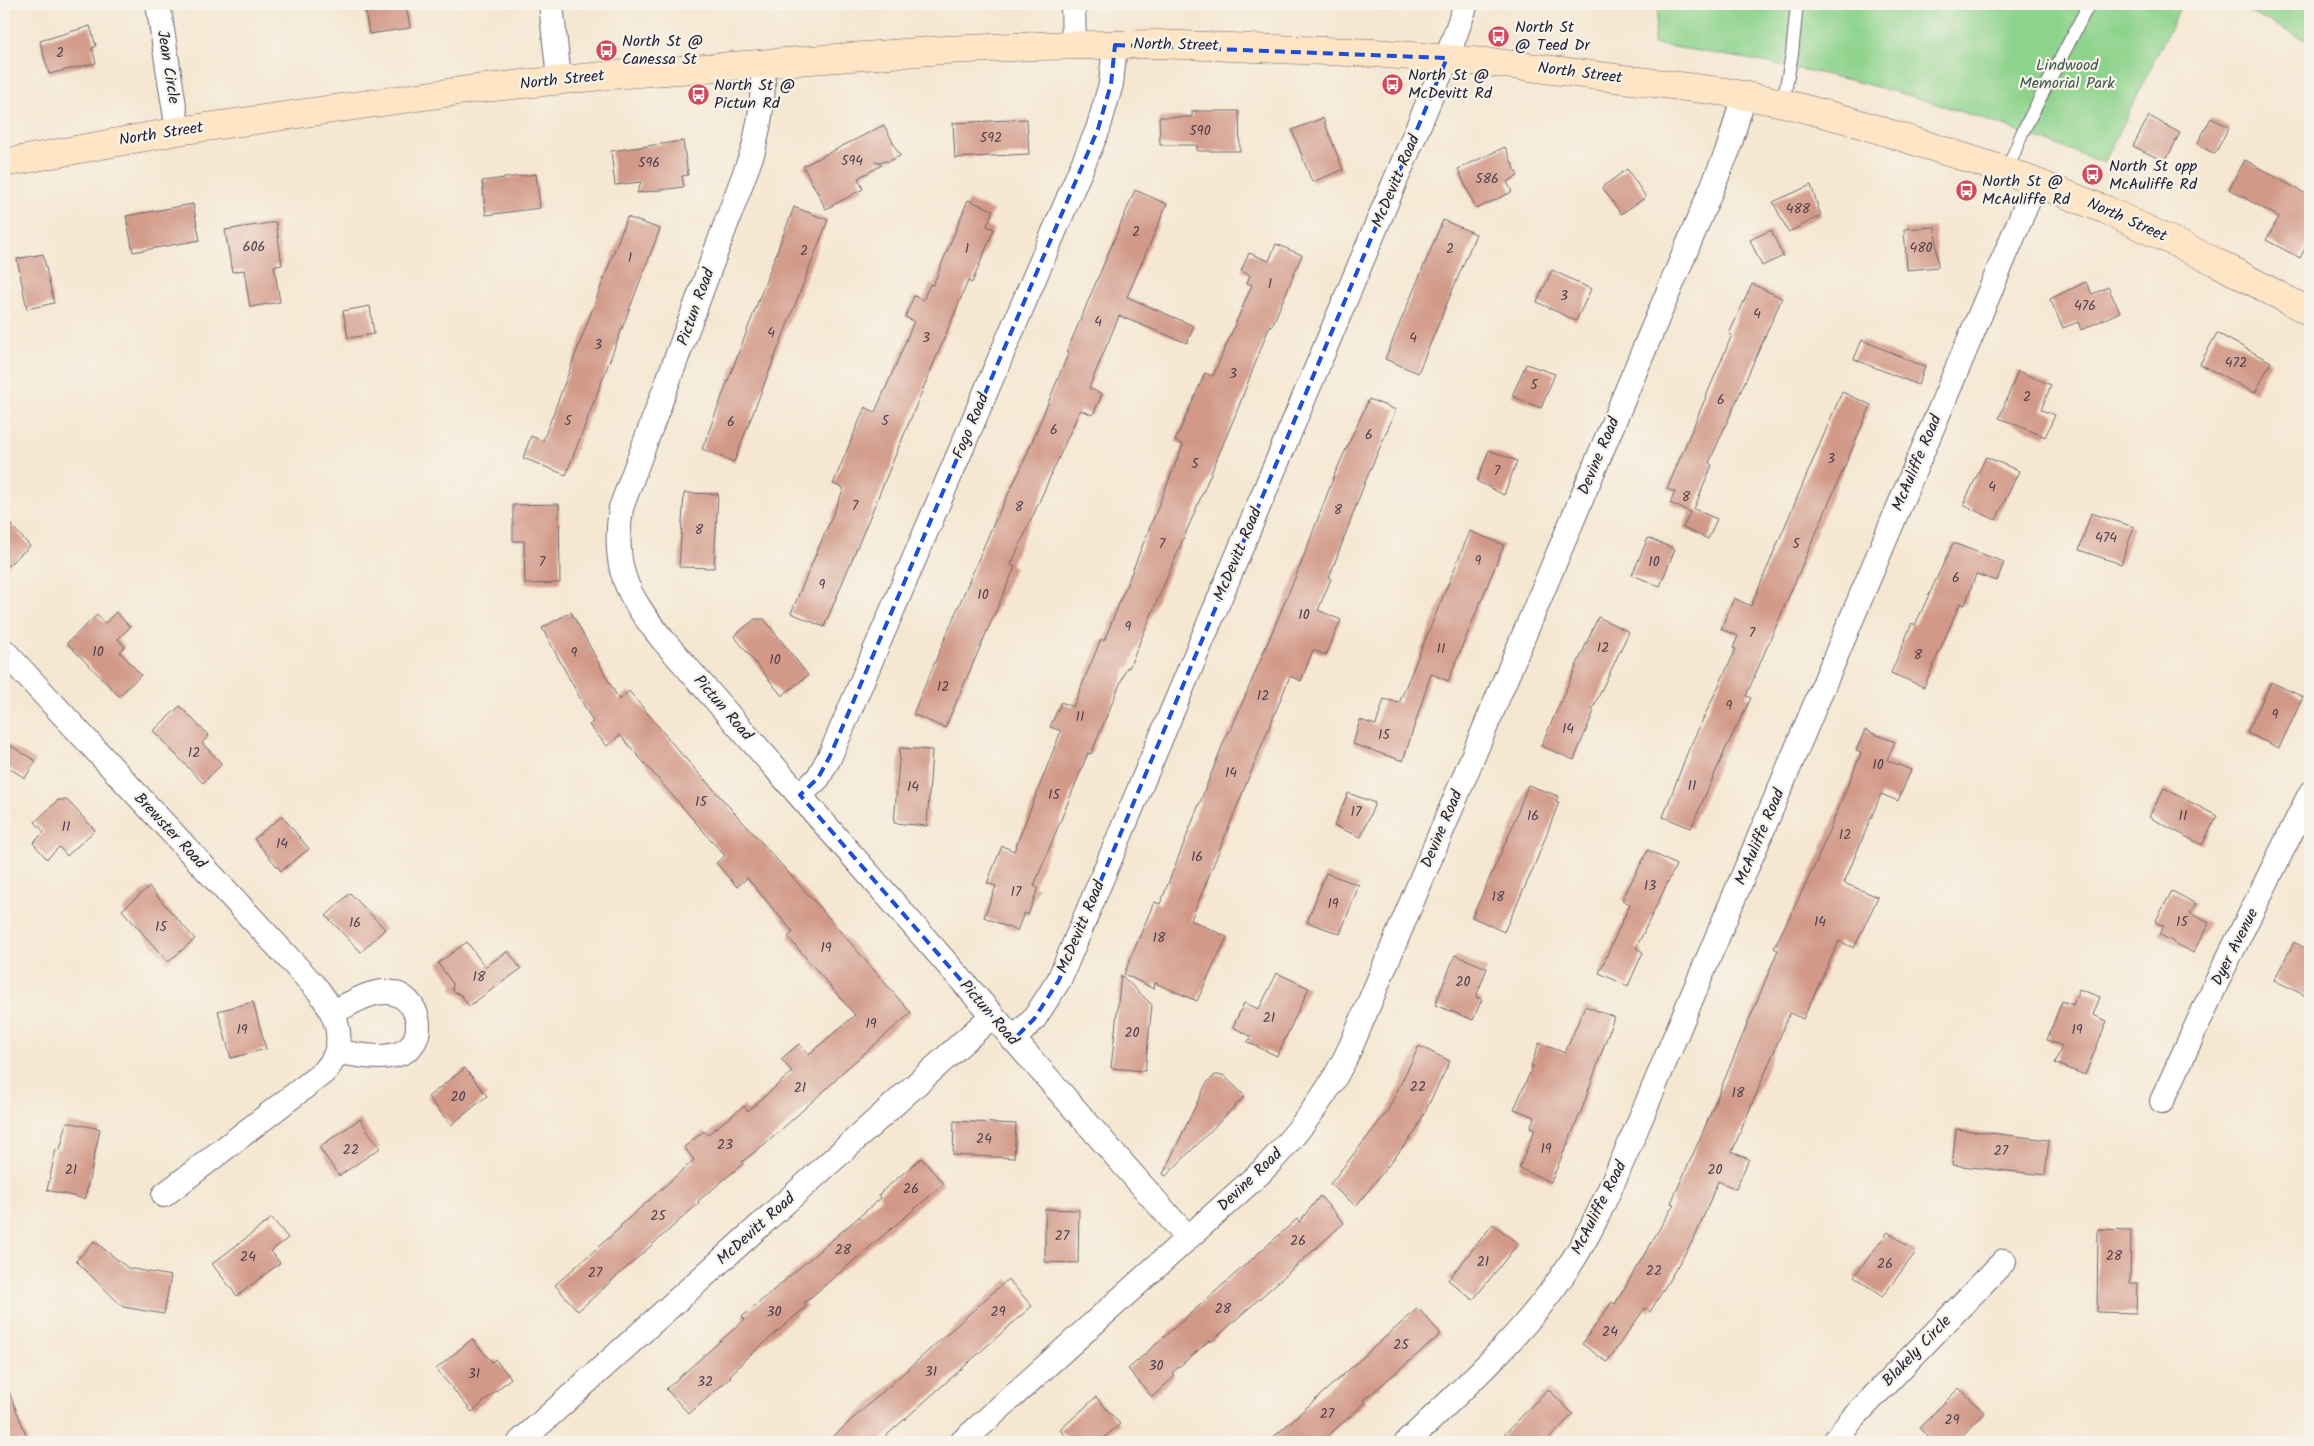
<svg xmlns="http://www.w3.org/2000/svg" width="2314" height="1446" viewBox="0 0 2314 1446" font-family="Kalam,sans-serif">
<rect width="100%" height="100%" fill="#f7f3e8"/>
<filter id="ink" filterUnits="userSpaceOnUse"><feTurbulence type="fractalNoise" baseFrequency=".02" numOctaves="2"/><feDisplacementMap in="SourceGraphic" scale="10" xChannelSelector="R" yChannelSelector="G"/><feConvolveMatrix kernelMatrix="1 2 1 2 8 2 1 2 1" color-interpolation-filters="sRGB"/></filter>
<filter id="wash" filterUnits="userSpaceOnUse"><feTurbulence type="fractalNoise" baseFrequency=".0096" numOctaves="4" result="noise"/><feDisplacementMap in="SourceGraphic" scale="20" xChannelSelector="R" yChannelSelector="G"/><feGaussianBlur stdDeviation="1.12" result="paint"/><feColorMatrix in="noise" values="0 0 0 0 0 0 0 0 0 0 0 0 0 0 0 0 0 1.4 0 .05"/><feComposite in="paint" operator="in"/></filter>
<g filter="url(#wash)">
<rect width="100%" height="100%" fill="#f5e7d1"/>
<path fill="#8ed38d" stroke="#587a64" d="M 1659,4 L 2182,4 L 2104,163 C 2034,136 1964,111 1892,91 C 1813,69 1733,56 1653,44 Z
M 2233,4 L 2310,4 L 2310,42 Z"/>
<g id="blocks">
<path fill="#d29988" d="M 364,4 L 406,4 L 410,28 L 369,34 Z
M 90,26 L 96,46 L 92,48 L 96,63 L 49,74 L 40,41 Z
M 1192,111 L 1239,111 L 1240,151 L 1197,151 L 1197,145 L 1160,145 L 1159,117 L 1192,117 Z
M 2149,116 L 2180,133 L 2165,162 L 2133,146 Z
M 1323,118 L 1343,170 L 1312,182 L 1292,130 Z
M 2211,118 L 2229,127 L 2215,154 L 2197,144 Z
M 1027,119 L 1029,154 L 955,158 L 953,123 Z
M 884,125 L 900,156 L 889,161 L 875,162 L 882,165 L 858,178 L 863,189 L 826,209 L 803,166 Z
M 683,141 L 688,175 L 682,176 L 684,187 L 637,193 L 641,182 L 615,185 L 611,151 Z
M 1505,147 L 1518,176 L 1507,182 L 1512,192 L 1476,209 L 1458,169 Z
M 2245,160 L 2310,196 L 2310,239 L 2300,258 L 2266,240 L 2279,217 L 2229,189 Z
M 1627,169 L 1646,197 L 1621,214 L 1602,187 Z
M 536,174 L 540,208 L 486,215 L 482,181 Z
M 1811,185 L 1821,216 L 1788,232 L 1773,202 Z
M 1135,190 L 1167,204 L 1127,297 L 1194,326 L 1187,343 L 1119,316 L 1089,388 L 1102,394 L 1093,415 L 1080,410 L 1011,565 L 1015,567 L 945,728 L 913,714 L 992,527 L 1022,466 L 1069,352 L 1067,351 Z
M 968,200 L 993,210 L 987,226 L 994,229 L 972,283 L 968,281 L 824,627 L 791,613 L 844,488 L 833,484 L 865,407 L 875,412 L 901,353 L 914,321 L 905,317 L 914,296 L 923,300 L 930,284 L 933,285 Z
M 193,204 L 200,240 L 133,252 L 126,216 Z
M 794,207 L 828,220 L 734,462 L 702,449 Z
M 627,217 L 660,229 L 566,475 L 523,458 L 531,436 L 543,441 Z
M 1443,220 L 1476,234 L 1418,373 L 1385,359 Z
M 276,222 L 282,265 L 274,266 L 280,302 L 250,307 L 244,270 L 232,272 L 225,230 Z
M 1935,227 L 1938,267 L 1907,270 L 1904,229 Z
M 1771,230 L 1783,256 L 1762,266 L 1750,240 Z
M 1276,244 L 1302,255 L 1272,326 L 1270,325 L 1235,416 L 1129,668 L 1127,667 L 1091,754 L 1088,753 L 1034,886 L 1038,888 L 1028,915 L 1024,913 L 1017,931 L 984,917 L 996,886 L 987,883 L 1002,846 L 1014,851 L 1061,731 L 1050,727 L 1061,702 L 1073,707 L 1101,639 L 1104,641 L 1183,445 L 1175,441 L 1205,373 L 1213,376 L 1252,285 L 1247,283 L 1250,275 L 1241,271 L 1249,253 L 1269,261 Z
M 43,254 L 54,303 L 27,309 L 17,259 Z
M 1552,270 L 1591,289 L 1576,321 L 1537,302 Z
M 2086,282 L 2092,294 L 2108,287 L 2120,312 L 2081,330 L 2078,322 L 2063,328 L 2050,299 Z
M 1752,284 L 1782,298 L 1709,463 L 1712,465 L 1694,509 L 1717,519 L 1708,539 L 1683,528 L 1690,512 L 1670,503 L 1675,492 L 1667,489 L 1732,335 L 1729,334 Z
M 370,306 L 374,334 L 348,338 L 343,311 Z
M 2217,333 L 2271,362 L 2255,393 L 2200,364 Z
M 1862,340 L 1925,367 L 1918,385 L 1854,359 Z
M 1526,364 L 1555,374 L 1541,408 L 1512,396 Z
M 2018,371 L 2051,385 L 2041,410 L 2055,415 L 2045,437 L 1999,418 Z
M 1842,392 L 1871,405 L 1746,696 L 1751,698 L 1727,746 L 1691,828 L 1663,817 L 1688,751 L 1736,649 L 1733,648 L 1738,636 L 1721,629 L 1734,598 L 1751,606 Z
M 1369,399 L 1396,410 L 1365,482 L 1329,578 L 1331,579 L 1318,610 L 1341,620 L 1326,655 L 1313,650 L 1301,681 L 1290,676 L 1191,920 L 1227,937 L 1197,1001 L 1155,983 L 1154,989 L 1124,974 L 1154,902 L 1160,904 L 1228,731 L 1230,732 L 1300,566 L 1336,471 Z
M 1489,450 L 1517,461 L 1504,495 L 1477,481 Z
M 1986,457 L 2019,471 L 1996,520 L 1963,505 Z
M 684,493 L 718,494 L 714,568 L 679,567 Z
M 559,504 L 560,583 L 525,584 L 524,541 L 513,541 L 513,505 Z
M 2091,513 L 2134,527 L 2121,564 L 2079,550 Z
M 4,517 L 30,546 L 4,569 Z
M 1470,531 L 1504,545 L 1448,681 L 1431,674 L 1403,761 L 1353,744 L 1360,720 L 1376,725 L 1384,699 L 1399,703 Z
M 1648,538 L 1675,549 L 1660,586 L 1632,575 Z
M 1953,543 L 2004,562 L 1997,581 L 1976,574 L 1965,605 L 1960,603 L 1924,687 L 1891,673 L 1912,623 L 1915,625 Z
M 116,612 L 130,627 L 118,639 L 125,647 L 120,652 L 141,675 L 119,696 L 67,643 L 97,615 L 105,623 Z
M 571,612 L 619,700 L 629,691 L 677,749 L 815,902 L 911,1013 L 836,1078 L 837,1079 L 771,1139 L 742,1162 L 743,1164 L 698,1201 L 699,1203 L 578,1311 L 555,1285 L 621,1227 L 620,1226 L 694,1160 L 684,1147 L 704,1131 L 707,1135 L 744,1106 L 748,1111 L 792,1072 L 781,1059 L 799,1044 L 808,1055 L 855,1015 L 788,937 L 793,932 L 747,878 L 737,887 L 716,863 L 725,856 L 620,735 L 607,746 L 589,725 L 593,722 L 542,628 Z
M 1598,617 L 1629,632 L 1592,710 L 1594,711 L 1574,760 L 1541,746 Z
M 755,619 L 764,619 L 808,675 L 782,696 L 734,636 Z
M 2271,682 L 2303,697 L 2279,748 L 2247,733 Z
M 180,706 L 209,736 L 202,743 L 222,764 L 203,783 L 153,731 Z
M 1865,730 L 1895,742 L 1887,760 L 1911,770 L 1898,801 L 1881,794 L 1844,883 L 1878,897 L 1854,948 L 1839,941 L 1803,1019 L 1790,1013 L 1732,1152 L 1749,1159 L 1736,1189 L 1718,1181 L 1696,1235 L 1650,1312 L 1645,1308 L 1607,1362 L 1582,1344 L 1612,1302 L 1615,1304 L 1674,1204 L 1671,1203 L 1702,1134 L 1778,950 L 1774,948 L 1815,865 L 1861,753 L 1856,751 Z
M 4,742 L 36,761 L 25,778 L 4,765 Z
M 900,748 L 932,750 L 927,826 L 894,823 Z
M 1528,785 L 1558,796 L 1556,801 L 1559,802 L 1534,867 L 1504,932 L 1472,917 L 1509,835 Z
M 2164,788 L 2217,816 L 2202,845 L 2149,817 Z
M 1348,793 L 1375,803 L 1361,837 L 1334,826 Z
M 58,800 L 67,800 L 95,830 L 67,856 L 59,847 L 47,859 L 33,843 L 44,832 L 35,822 Z
M 282,816 L 309,849 L 281,871 L 254,839 Z
M 1648,850 L 1676,865 L 1636,948 L 1643,952 L 1628,986 L 1599,973 L 1630,904 L 1622,900 Z
M 1326,873 L 1359,885 L 1340,934 L 1307,922 Z
M 149,887 L 195,939 L 168,962 L 122,910 Z
M 2172,891 L 2196,904 L 2190,913 L 2209,923 L 2193,953 L 2159,934 L 2164,926 L 2155,922 Z
M 350,893 L 385,929 L 361,952 L 326,916 Z
M 467,942 L 485,967 L 508,951 L 521,969 L 469,1006 L 461,995 L 452,990 L 453,984 L 438,963 Z
M 2294,942 L 2310,951 L 2310,998 L 2274,980 Z
M 1455,955 L 1487,968 L 1476,997 L 1482,999 L 1473,1020 L 1435,1005 Z
M 1277,973 L 1309,988 L 1277,1056 L 1247,1042 L 1252,1037 L 1233,1027 L 1244,1003 L 1259,1009 Z
M 1121,975 L 1152,1005 L 1145,1071 L 1111,1068 Z
M 2079,989 L 2100,997 L 2093,1015 L 2107,1021 L 2085,1075 L 2055,1063 L 2062,1046 L 2047,1040 L 2062,1001 L 2073,1005 Z
M 253,1002 L 266,1049 L 231,1058 L 218,1011 Z
M 1585,1006 L 1614,1017 L 1581,1112 L 1551,1182 L 1519,1168 L 1535,1129 L 1530,1127 L 1535,1117 L 1514,1109 L 1533,1066 L 1531,1066 L 1539,1043 L 1565,1053 Z
M 1419,1046 L 1450,1061 L 1415,1132 L 1356,1206 L 1330,1184 L 1387,1112 Z
M 465,1068 L 487,1096 L 451,1125 L 428,1097 Z
M 1215,1075 L 1223,1075 L 1245,1096 L 1166,1176 L 1163,1174 L 1206,1084 Z
M 360,1119 L 380,1148 L 339,1176 L 319,1147 Z
M 954,1121 L 1016,1124 L 1014,1158 L 953,1155 Z
M 67,1122 L 100,1129 L 85,1199 L 47,1190 L 56,1149 L 60,1150 Z
M 1956,1129 L 2049,1140 L 2045,1175 L 1952,1165 Z
M 921,1158 L 944,1184 L 804,1303 L 807,1306 L 741,1363 L 742,1364 L 730,1375 L 731,1377 L 689,1414 L 666,1389 L 744,1320 L 742,1317 L 881,1198 L 879,1194 Z
M 1320,1196 L 1344,1223 L 1211,1342 L 1210,1340 L 1172,1373 L 1175,1376 L 1152,1397 L 1128,1369 L 1297,1219 L 1299,1222 Z
M 1045,1209 L 1079,1210 L 1078,1263 L 1045,1262 Z
M 272,1218 L 288,1238 L 271,1251 L 280,1263 L 237,1296 L 212,1264 Z
M 1493,1224 L 1518,1244 L 1473,1300 L 1448,1280 Z
M 2098,1229 L 2131,1230 L 2130,1283 L 2137,1283 L 2136,1313 L 2097,1312 Z
M 1888,1232 L 1916,1252 L 1882,1297 L 1854,1276 Z
M 94,1241 L 128,1268 L 171,1276 L 164,1314 L 123,1307 L 76,1261 Z
M 1008,1279 L 1032,1306 L 879,1442 L 827,1442 Z
M 1418,1308 L 1441,1334 L 1364,1400 L 1366,1402 L 1321,1442 L 1268,1442 Z
M 472,1339 L 492,1362 L 495,1359 L 511,1378 L 472,1412 L 436,1369 Z
M 4,1382 L 5,1382 L 29,1442 L 4,1442 Z
M 1959,1388 L 1985,1413 L 1956,1442 L 1933,1442 L 1919,1428 Z
M 1548,1389 L 1573,1414 L 1546,1442 L 1497,1442 Z
M 1096,1397 L 1120,1424 L 1099,1442 L 1071,1442 L 1060,1430 Z"/>
</g>
</g>
<g filter="url(#ink)">
<use href="#blocks" fill-opacity="0" stroke="#6c6770" stroke-width="1"/>
<g fill="none" stroke-linecap="round" stroke-linejoin="round">
<defs>
<path id="lane" d="M 1783,103 L 1792,54 L 1797,4
M 2007,171 L 2022,133 L 2089,4"/>
<path id="street" d="M 158,4 L 178,131
M 551,4 L 559,79
M 1073,4 L 1074,45
M 762,63 C 765,94 760,121 753,151 L 621,508 C 612,568 626,594 663,640 L 1188,1238
M 4,651 L 318,990 C 338,1016 349,1046 324,1072 L 164,1195
M 800,795 L 818,778 L 830,756 L 1098,129 L 1111,84 L 1115,45
M 333,1012 C 349,1005 368,991 387,992 C 422,994 431,1047 395,1055 C 377,1060 356,1054 337,1052
M 1013,1040 L 1034,1019 L 1059,980 L 1447,58 L 1466,4
M 2162,1101 L 2220,975 L 2310,794
M 520,1442 L 992,1016
M 962,1442 L 1261,1172 C 1299,1133 1330,1093 1352,1044 L 1728,150 L 1744,95
M 1407,1442 C 1464,1388 1523,1335 1567,1269 C 1593,1231 1610,1188 1629,1146 L 2036,182
M 1834,1442 L 1852,1419 L 2004,1261"/>
<path id="secondary" d="M 4,163 L 178,131 L 474,89 L 612,75 L 944,50 L 1038,46 L 1158,44 L 1374,53 L 1497,63 L 1726,92 L 1783,103 L 1848,120 L 2007,171 L 2106,210 L 2214,261 L 2310,312"/>
</defs>
<use href="#lane" stroke="#6c6770" stroke-width="14"/>
<use href="#street" stroke="#6c6770" stroke-width="26"/>
<use href="#secondary" stroke="#6c6770" stroke-width="29"/>
<use href="#lane" stroke="#fff" stroke-width="12"/>
<use href="#street" stroke="#fff" stroke-width="24"/>
<use href="#secondary" stroke="#fde5c5" stroke-width="28"/>
</g>
</g>
<path fill="none" stroke="#1d4ed8" stroke-width="4" stroke-dasharray="10 6" stroke-linejoin="round" d="M 1115,45 L 1447,58 L 1059,980 L 1034,1019 L 1013,1040 L 800,795 L 818,778 L 830,756 L 1098,129 L 1111,84 Z"/>
<defs>
<symbol id="bus-disc" viewBox="-11 -11 22 22"><circle r="9.5" fill="#d1495b" stroke="#f7f3e8"/><path d="M-5-6H5V4H4V6H2V4H-2V6H-4V4H-5ZM-3.5-4V0h7V-4ZM-3.5 1.2v1.5H-2V1.2ZM2 1.2v1.5H3.5V1.2Z" fill="#fff"/></symbol>
</defs>
<g fill-rule="evenodd">
<use href="#bus-disc" x="1486" y="24" width="25" height="25"/>
<use href="#bus-disc" x="594" y="38" width="25" height="25"/>
<use href="#bus-disc" x="1380" y="72" width="25" height="25"/>
<use href="#bus-disc" x="686" y="82" width="25" height="25"/>
<use href="#bus-disc" x="2080" y="162" width="25" height="25"/>
<use href="#bus-disc" x="1954" y="178" width="25" height="25"/>
</g>
<g text-anchor="middle" dominant-baseline="central" stroke-width="4.5" stroke-linejoin="round" paint-order="stroke">
<g font-size="14" fill="#4e404e">
<text x="60" y="53">2</text>
<text x="1200" y="131">590</text>
<text x="991" y="138">592</text>
<text x="852" y="161">594</text>
<text x="649" y="163">596</text>
<text x="1487" y="179">586</text>
<text x="1798" y="209">488</text>
<text x="1136" y="232">2</text>
<text x="254" y="247">606</text>
<text x="1921" y="248">480</text>
<text x="967" y="249">1</text>
<text x="1450" y="249">2</text>
<text x="804" y="251">2</text>
<text x="630" y="258">1</text>
<text x="1270" y="284">1</text>
<text x="1564" y="296">3</text>
<text x="2085" y="306">476</text>
<text x="1757" y="314">4</text>
<text x="1098" y="322">4</text>
<text x="771" y="333">4</text>
<text x="926" y="338">3</text>
<text x="1413" y="338">4</text>
<text x="598" y="345">3</text>
<text x="2236" y="363">472</text>
<text x="1233" y="374">3</text>
<text x="1534" y="385">5</text>
<text x="2027" y="397">2</text>
<text x="1721" y="400">6</text>
<text x="568" y="421">5</text>
<text x="885" y="421">5</text>
<text x="731" y="422">6</text>
<text x="1054" y="430">6</text>
<text x="1369" y="435">6</text>
<text x="1831" y="459">3</text>
<text x="1195" y="464">5</text>
<text x="1497" y="471">7</text>
<text x="1992" y="487">4</text>
<text x="1686" y="497">8</text>
<text x="855" y="506">7</text>
<text x="1019" y="507">8</text>
<text x="1338" y="510">8</text>
<text x="699" y="530">8</text>
<text x="2106" y="538">474</text>
<text x="1162" y="544">7</text>
<text x="1796" y="544">5</text>
<text x="1478" y="561">9</text>
<text x="542" y="562">7</text>
<text x="1654" y="562">10</text>
<text x="1956" y="578">6</text>
<text x="822" y="585">9</text>
<text x="983" y="595">10</text>
<text x="1304" y="615">10</text>
<text x="1128" y="627">9</text>
<text x="1752" y="633">7</text>
<text x="1603" y="648">12</text>
<text x="1441" y="649">11</text>
<text x="98" y="652">10</text>
<text x="574" y="653">9</text>
<text x="1918" y="655">8</text>
<text x="775" y="660">10</text>
<text x="943" y="687">12</text>
<text x="1263" y="696">12</text>
<text x="1729" y="706">9</text>
<text x="2275" y="715">9</text>
<text x="1080" y="717">11</text>
<text x="1568" y="729">14</text>
<text x="1384" y="735">15</text>
<text x="194" y="753">12</text>
<text x="1878" y="765">10</text>
<text x="1231" y="773">14</text>
<text x="1692" y="786">11</text>
<text x="913" y="787">14</text>
<text x="1054" y="795">15</text>
<text x="701" y="802">15</text>
<text x="1356" y="812">17</text>
<text x="1533" y="816">16</text>
<text x="2183" y="816">11</text>
<text x="66" y="827">11</text>
<text x="1845" y="835">12</text>
<text x="282" y="844">14</text>
<text x="1197" y="857">16</text>
<text x="1650" y="886">13</text>
<text x="1016" y="892">17</text>
<text x="1498" y="897">18</text>
<text x="1333" y="904">19</text>
<text x="1820" y="922">14</text>
<text x="2182" y="922">15</text>
<text x="355" y="923">16</text>
<text x="161" y="927">15</text>
<text x="1159" y="938">18</text>
<text x="826" y="948">19</text>
<text x="479" y="977">18</text>
<text x="1463" y="982">20</text>
<text x="1269" y="1018">21</text>
<text x="871" y="1024">19</text>
<text x="242" y="1030">19</text>
<text x="2077" y="1030">19</text>
<text x="1132" y="1033">20</text>
<text x="1418" y="1087">22</text>
<text x="800" y="1088">21</text>
<text x="1738" y="1093">18</text>
<text x="458" y="1097">20</text>
<text x="984" y="1139">24</text>
<text x="725" y="1145">23</text>
<text x="1546" y="1149">19</text>
<text x="351" y="1150">22</text>
<text x="2001" y="1151">27</text>
<text x="71" y="1170">21</text>
<text x="1715" y="1170">20</text>
<text x="911" y="1189">26</text>
<text x="658" y="1216">25</text>
<text x="1062" y="1236">27</text>
<text x="1298" y="1241">26</text>
<text x="843" y="1250">28</text>
<text x="2114" y="1256">28</text>
<text x="248" y="1257">24</text>
<text x="1483" y="1262">21</text>
<text x="1885" y="1264">26</text>
<text x="1654" y="1271">22</text>
<text x="595" y="1273">27</text>
<text x="1223" y="1309">28</text>
<text x="774" y="1312">30</text>
<text x="998" y="1312">29</text>
<text x="1610" y="1332">24</text>
<text x="1401" y="1345">25</text>
<text x="1156" y="1366">30</text>
<text x="931" y="1372">31</text>
<text x="474" y="1374">31</text>
<text x="705" y="1382">32</text>
<text x="1327" y="1414">27</text>
<text x="1952" y="1420">29</text>
</g>
<g font-size="16" fill="#22223b" stroke="#f7f3e8" text-anchor="start">
<text x="1515" y="27">North St<tspan x="1515" dy="18">@ Teed Dr</tspan></text>
<text x="622" y="41">North St @<tspan x="622" dy="18">Canessa St</tspan></text>
<text x="1408" y="75">North St @<tspan x="1408" dy="18">McDevitt Rd</tspan></text>
<text x="714" y="85">North St @<tspan x="714" dy="18">Pictun Rd</tspan></text>
<text x="2109" y="166">North St opp<tspan x="2109" dy="18">McAuliffe Rd</tspan></text>
<text x="1982" y="181">North St @<tspan x="1982" dy="18">McAuliffe Rd</tspan></text>
</g>
<g font-size="16" fill="#22223b" stroke="#f7f3e8">
<text transform="translate(1176 45) rotate(1)">North Street</text>
<text transform="translate(168 67) rotate(81)">Jean Circle</text>
<text transform="translate(1580 73) rotate(7)">North Street</text>
<text transform="translate(562 80) rotate(-6)">North Street</text>
<text transform="translate(161 134) rotate(-9)">North Street</text>
<text transform="translate(1396 181) rotate(-67)">McDevitt Road</text>
<text transform="translate(2127 220) rotate(24)">North Street</text>
<text transform="translate(696 307) rotate(-70)">Pictun Road</text>
<text transform="translate(971 426) rotate(-67)">Fogo Road</text>
<text transform="translate(1599 456) rotate(-67)">Devine Road</text>
<text transform="translate(1917 463) rotate(-67)">McAuliffe Road</text>
<text transform="translate(1238 554) rotate(-67)">McDevitt Road</text>
<text transform="translate(723 708) rotate(49)">Pictun Road</text>
<text transform="translate(1442 829) rotate(-67)">Devine Road</text>
<text transform="translate(170 831) rotate(47)">Brewster Road</text>
<text transform="translate(1760 837) rotate(-67)">McAuliffe Road</text>
<text transform="translate(1081 927) rotate(-67)">McDevitt Road</text>
<text transform="translate(2235 947) rotate(-63)">Dyer Avenue</text>
<text transform="translate(989 1013) rotate(49)">Pictun Road</text>
<text transform="translate(1250 1180) rotate(-44)">Devine Road</text>
<text transform="translate(1599 1208) rotate(-63)">McAuliffe Road</text>
<text transform="translate(756 1229) rotate(-42)">McDevitt Road</text>
<text transform="translate(1917 1351) rotate(-46)">Blakely Circle</text>
</g>
<g font-size="16" fill="#425754" stroke="#f7f3e8">
<text x="2067" y="65">Lindwood<tspan x="2067" dy="18">Memorial Park</tspan></text>
</g>
</g>
<rect width="2314" height="1446" fill="none" stroke="#f7f3e8" stroke-width="20"/>
</svg>
